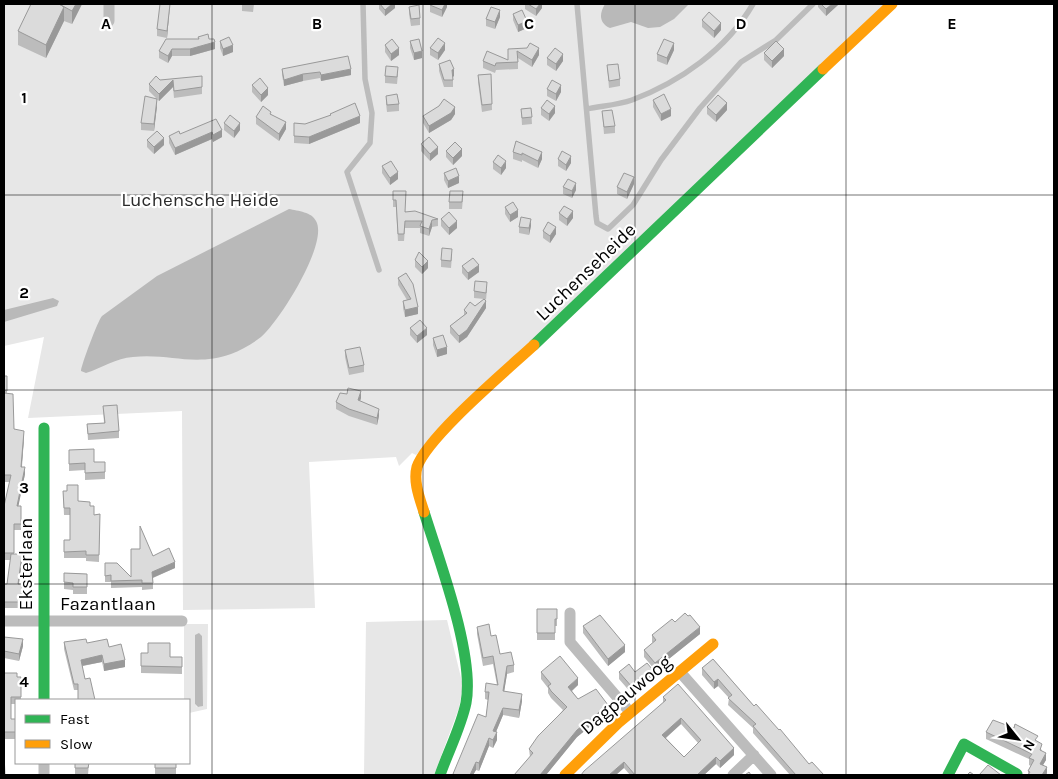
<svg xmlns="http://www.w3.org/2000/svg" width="1058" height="779" viewBox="0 0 1058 779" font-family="Karla,sans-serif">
<rect width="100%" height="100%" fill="#fff"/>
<path fill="#e7e7e7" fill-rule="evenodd" d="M 4,4 L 886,4 L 416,455 L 412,453 L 399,466 L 396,457 L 309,462 L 315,608 L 183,610 L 182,411 L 28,418 L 44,337 L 4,346 Z
M 447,620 L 463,686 L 459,708 L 434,775 L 364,775 L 366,622 Z
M 184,624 L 208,624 L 207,709 L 189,713 L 189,700 L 184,700 ZM 195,635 L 202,636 L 202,706 L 197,707 L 195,704 Z"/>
<path fill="#b9b9b9" d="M 605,4 L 689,4 L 674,19 L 660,27 L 648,28 L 631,22 L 610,28 C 599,23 599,14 605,4 Z
M 289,209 C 298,211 312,212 316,221 C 329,243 279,322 261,337 C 252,344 241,350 231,354 C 194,367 169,353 133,357 C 116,358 102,368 86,373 L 81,371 C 81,366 98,320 102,316 L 157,276 Z
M 53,298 L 59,301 L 57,306 L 4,322 L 4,310 Z
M 199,633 L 202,636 L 203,706 L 198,707 L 195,704 L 195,635 Z"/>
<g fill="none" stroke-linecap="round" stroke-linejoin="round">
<path stroke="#bcbcbc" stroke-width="5.5" d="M 363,4 L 365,79 L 372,113 L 370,143 L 347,172 L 379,270
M 577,4 L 596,216 L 597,223 L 608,229 L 633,205 L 661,160 L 700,108 L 741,62 L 776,40 L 813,4
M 587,109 C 601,106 618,105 632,100 C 680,82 727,49 753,4"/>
<path stroke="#bcbcbc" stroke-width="11" d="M 109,21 L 109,4
M 570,613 L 570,642 L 629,711
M 4,621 L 182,621
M 680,672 L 771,775
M 44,763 L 44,775
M 733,775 L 754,755"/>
<path stroke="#30b455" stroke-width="11" d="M 534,345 L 823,69
M 44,428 L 44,700
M 424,512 C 439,560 475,655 466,703 C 461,727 448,752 440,775
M 948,775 L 964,744 L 1017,774"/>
<path stroke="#ff9f0a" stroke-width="11" d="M 823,69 L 892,4
M 424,512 C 420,499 413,482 417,467 C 427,437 507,370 534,345
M 565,775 L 618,723 L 713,644"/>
</g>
<path fill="#bcbcbc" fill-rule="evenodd" d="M 59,4 L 82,4 L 72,24 L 64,21 L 46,58 L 18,45 L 18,31 Z
M 170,4 L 167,38 L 157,36 L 157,29 Z
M 242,4 L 254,4 L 253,12 L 242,11 Z
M 379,4 L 395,4 L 395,8 L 385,16 L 379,9 Z
M 447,4 L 447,7 L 442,17 L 430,12 L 430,5 Z
M 525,4 L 542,4 L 542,8 L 536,16 L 525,9 Z
M 818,4 L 838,4 L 838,5 L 826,16 L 818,7 Z
M 409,7 L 420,18 L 420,25 L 411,26 L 409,14 Z
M 513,14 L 527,28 L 518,32 L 513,20 Z
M 500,17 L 495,29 L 486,26 L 486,19 Z
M 702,20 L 721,30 L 714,38 L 702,27 Z
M 198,37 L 209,39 L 215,49 L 190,56 L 172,56 L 168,63 L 159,58 L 159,51 L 198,39 Z
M 220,41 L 233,52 L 223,56 L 220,48 Z
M 410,41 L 422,58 L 414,60 L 410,48 Z
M 385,45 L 399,55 L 391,61 L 385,52 Z
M 430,48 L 445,50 L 438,60 L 430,55 Z
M 508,49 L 539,55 L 532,67 L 518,58 L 518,69 L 496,70 L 495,73 L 483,68 L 483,61 L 508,60 Z
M 674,50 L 667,65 L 657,61 L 657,54 Z
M 764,53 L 784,56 L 772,68 L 764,60 Z
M 547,58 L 563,61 L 556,71 L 547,65 Z
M 439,64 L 454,76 L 453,77 L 453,87 L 444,87 L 439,71 Z
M 607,65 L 620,79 L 620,86 L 609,88 Z
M 282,69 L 351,75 L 321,81 L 320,78 L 303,81 L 284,86 L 282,75 Z
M 398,74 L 397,84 L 385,83 L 385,76 Z
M 491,74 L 492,110 L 482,112 L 478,82 L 478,75 Z
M 160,80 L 202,87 L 202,94 L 174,98 L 173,87 L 159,101 L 149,91 L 149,84 Z
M 252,85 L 268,95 L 261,102 L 252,92 Z
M 547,89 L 561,92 L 556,101 L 547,96 Z
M 386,96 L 399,104 L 399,111 L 387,112 L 386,103 Z
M 653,100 L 671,116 L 661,121 L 653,107 Z
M 157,106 L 154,131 L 141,130 L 141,123 Z
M 707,107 L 727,110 L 716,122 L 707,114 Z
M 531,108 L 532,124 L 522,125 L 521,109 Z
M 541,108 L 555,113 L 549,121 L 541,115 Z
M 602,111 L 615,126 L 615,133 L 604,134 Z
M 271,114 L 286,129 L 279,141 L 256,124 L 256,117 Z
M 330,114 L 360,123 L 309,144 L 294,143 L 294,123 L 305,124 L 330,116 Z
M 455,114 L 451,120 L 429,133 L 423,123 L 423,116 Z
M 224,123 L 240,130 L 234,138 L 224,130 Z
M 222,130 L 222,137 L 213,142 L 212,139 L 175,155 L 169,143 L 169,136 Z
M 147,140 L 164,145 L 154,154 L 147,147 Z
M 516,141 L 542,159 L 538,168 L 522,160 L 522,162 L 513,159 L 513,152 Z
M 421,144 L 438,154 L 430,161 L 421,151 Z
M 446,151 L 462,156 L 453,165 L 446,157 Z
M 558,159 L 571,163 L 566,171 L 558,166 Z
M 493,162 L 506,168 L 501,175 L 493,169 Z
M 382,166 L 398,179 L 390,185 L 382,173 Z
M 444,173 L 459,183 L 448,188 L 444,180 Z
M 634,184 L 627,199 L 617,194 L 617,187 Z
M 563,187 L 576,190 L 572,198 L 563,194 Z
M 393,191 L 406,212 L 438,219 L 438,226 L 432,227 L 429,236 L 420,233 L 420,228 L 405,228 L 404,241 L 398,241 L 396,207 L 393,207 Z
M 463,198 L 462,209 L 449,209 L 449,202 Z
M 505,207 L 518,217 L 510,222 L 505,214 Z
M 559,213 L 573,218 L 567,226 L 559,220 Z
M 441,219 L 457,228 L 449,235 L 441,226 Z
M 531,226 L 529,235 L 519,233 L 519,227 Z
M 543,231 L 556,234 L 550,243 L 543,238 Z
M 452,256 L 451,268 L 441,267 L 441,260 Z
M 415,260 L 428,268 L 422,274 L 415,267 Z
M 462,266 L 479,272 L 468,280 L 462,273 Z
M 406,273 L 418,314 L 405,317 L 403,308 L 403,301 L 407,300 L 398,285 L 398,278 Z
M 487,289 L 486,300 L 485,299 L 486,308 L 467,337 L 459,343 L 450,333 L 450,326 L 464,315 L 464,310 L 475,306 L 484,299 L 474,298 L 474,291 Z
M 410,328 L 427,335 L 417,343 L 410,335 Z
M 433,338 L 447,354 L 437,357 L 433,345 Z
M 345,350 L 364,365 L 364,372 L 349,375 L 345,357 Z
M 4,376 L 7,376 L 7,393 L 14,429 L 24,438 L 22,467 L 25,474 L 18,506 L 21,506 L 21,530 L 14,530 L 14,554 L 22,560 L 19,584 L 22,584 L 22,608 L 4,608 L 4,584 L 7,584 L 11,560 L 4,560 L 4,506 L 10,482 L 4,482 Z
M 361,398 L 360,401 L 379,416 L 377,425 L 349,416 L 336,409 L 336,402 Z
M 103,406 L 119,431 L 119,438 L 88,440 L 87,424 L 104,423 Z
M 69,450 L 94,462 L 105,462 L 105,479 L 85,480 L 85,470 L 69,471 Z
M 63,491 L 78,501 L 94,515 L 100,514 L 99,562 L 86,561 L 86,558 L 64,558 L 64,540 L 70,540 L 70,515 L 64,515 Z
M 153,556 L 175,568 L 153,578 L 153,589 L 142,590 L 142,587 L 111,588 L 111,582 L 105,582 L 105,563 L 131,577 Z
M 64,573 L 87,574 L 87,594 L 73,594 L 73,590 L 64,589 Z
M 537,609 L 557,609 L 557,626 L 555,626 L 555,640 L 537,640 Z
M 675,622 L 700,634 L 655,670 L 644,657 L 644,650 L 653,643 L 652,642 L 652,635 Z
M 583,626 L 625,652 L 608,666 L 583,633 Z
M 477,627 L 491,636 L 500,654 L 514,665 L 514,672 L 507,674 L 504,691 L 522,701 L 519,718 L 503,715 L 496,732 L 497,740 L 493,748 L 489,746 L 479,771 L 476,770 L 473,775 L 453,775 L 453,774 L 486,717 L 488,700 L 485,699 L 485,692 L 497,685 L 493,664 L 483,666 L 477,634 Z
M 4,637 L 23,646 L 19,661 L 4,658 Z
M 64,642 L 87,643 L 109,647 L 125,667 L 104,671 L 102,662 L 83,666 L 78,690 L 74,690 L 64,649 Z
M 141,653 L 170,657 L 182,657 L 182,674 L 141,673 Z
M 713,659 L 754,706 L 809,764 L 824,775 L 790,775 L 753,733 L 753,728 L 728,705 L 729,698 L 718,686 L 714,689 L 702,675 L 702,668 Z
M 541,672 L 578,685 L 572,691 L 578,699 L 608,712 L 577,737 L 546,775 L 514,775 L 530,757 L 529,749 L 563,710 L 551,698 L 548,693 L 548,688 L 541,679 Z
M 619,672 L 635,672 L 653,677 L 632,694 L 619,679 Z
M 4,673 L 17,677 L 21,677 L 21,700 L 16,700 L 16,704 L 11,704 L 11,719 L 16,719 L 16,739 L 4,739 Z
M 663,697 L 734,755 L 720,768 L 716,764 L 704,775 L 630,775 L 624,768 L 581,775 L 663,703 ZM 681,724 L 698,743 L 684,757 L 666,738 Z
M 986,732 L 1038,742 L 1046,760 L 1043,765 L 1047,773 L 1046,775 L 1028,775 L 1028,771 L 1031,766 L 1029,765 L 1029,759 L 986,739 Z
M 75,763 L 89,763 L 88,775 L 75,775 Z
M 155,763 L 176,763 L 176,775 L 155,775 Z"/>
<path fill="#999" d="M 76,4 L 82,4 L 72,24 L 72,11 Z
M 170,4 L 167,38 L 167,31 Z
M 392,4 L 395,4 L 395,8 L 385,16 L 385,10 Z
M 445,4 L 447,4 L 447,7 L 442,17 L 442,10 Z
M 540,4 L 542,4 L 542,8 L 536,16 L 536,9 Z
M 832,4 L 838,4 L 838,5 L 826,16 L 826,9 Z
M 64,7 L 64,21 L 46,58 L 46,45 Z
M 500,10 L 500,17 L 495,29 L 495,22 Z
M 527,21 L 527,28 L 518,32 L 518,25 Z
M 721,23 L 721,30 L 714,38 L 714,31 Z
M 215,42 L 215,49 L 190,56 L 190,49 Z
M 445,43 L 445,50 L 438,60 L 438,53 Z
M 674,43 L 674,50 L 667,65 L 667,58 Z
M 233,45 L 233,52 L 223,56 L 223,49 Z
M 399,48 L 399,55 L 391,61 L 391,54 Z
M 539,48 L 539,55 L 532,67 L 532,60 Z
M 172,49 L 172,56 L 168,63 L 168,56 Z
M 784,49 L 784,56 L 772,68 L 772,61 Z
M 422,51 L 422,58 L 414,60 L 414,53 Z
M 563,54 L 563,61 L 556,71 L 556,64 Z
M 351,69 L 351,75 L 321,81 L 321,75 Z
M 454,69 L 454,76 L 452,77 L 452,70 Z
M 303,74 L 303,81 L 284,86 L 284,80 Z
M 173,80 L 173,87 L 159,101 L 159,94 Z
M 561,85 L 561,92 L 556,101 L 556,94 Z
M 268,88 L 268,95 L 261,102 L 261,95 Z
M 157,99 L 157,106 L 154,131 L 154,124 Z
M 727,103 L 727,110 L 716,122 L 716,115 Z
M 555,106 L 555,113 L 549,121 L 549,114 Z
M 455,107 L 455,114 L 451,120 L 429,133 L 429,126 Z
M 671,109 L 671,116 L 661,121 L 661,114 Z
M 360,116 L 360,123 L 309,144 L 309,137 Z
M 286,122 L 286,129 L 279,141 L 279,134 Z
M 240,123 L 240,130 L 234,138 L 234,131 Z
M 222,130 L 222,137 L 213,142 L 213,135 Z
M 212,132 L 212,139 L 175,155 L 175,148 Z
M 164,138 L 164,145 L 154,154 L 154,147 Z
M 438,147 L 438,154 L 430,161 L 430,154 Z
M 462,149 L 462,156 L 453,165 L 453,158 Z
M 542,152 L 542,159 L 538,168 L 538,161 Z
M 571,156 L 571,163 L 566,171 L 566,165 Z
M 506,161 L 506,168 L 501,175 L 501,168 Z
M 398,172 L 398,179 L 390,185 L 390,178 Z
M 459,176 L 459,183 L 448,188 L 448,181 Z
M 634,177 L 634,184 L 627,199 L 627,192 Z
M 576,183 L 576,190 L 572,198 L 572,191 Z
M 518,210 L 518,217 L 510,222 L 510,215 Z
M 573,211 L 573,218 L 567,226 L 567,219 Z
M 531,219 L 531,226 L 529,235 L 529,228 Z
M 432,220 L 432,227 L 429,236 L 429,229 Z
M 457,221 L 457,228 L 449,235 L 449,228 Z
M 556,227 L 556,234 L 550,243 L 550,236 Z
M 428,261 L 428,268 L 422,274 L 422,267 Z
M 479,265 L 479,272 L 468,280 L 468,273 Z
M 486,301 L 486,308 L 467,337 L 459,343 L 459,336 Z
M 418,307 L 418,314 L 405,317 L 405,310 Z
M 427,328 L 427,335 L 417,343 L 417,336 Z
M 447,347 L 447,354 L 437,357 L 437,350 Z
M 361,391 L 361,398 L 358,407 L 358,400 Z
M 379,409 L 379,416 L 377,425 L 377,418 Z
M 24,431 L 24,438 L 21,474 L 21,467 Z
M 25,467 L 25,474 L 17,513 L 17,506 Z
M 22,554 L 22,560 L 18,590 L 18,584 Z
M 175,562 L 175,568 L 152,578 L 152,572 Z
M 700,627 L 700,634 L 655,670 L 655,663 Z
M 23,639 L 23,646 L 19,661 L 19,654 Z
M 625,645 L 625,652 L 608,666 L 608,659 Z
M 102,655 L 102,662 L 81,666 L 81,660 Z
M 125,660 L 125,667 L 104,671 L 104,664 Z
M 507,666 L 507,674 L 503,699 L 503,691 Z
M 653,670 L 653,677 L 632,694 L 632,687 Z
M 578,678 L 578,685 L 568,694 L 568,687 Z
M 718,679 L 718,686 L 714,689 L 714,682 Z
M 522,694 L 522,701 L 519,718 L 519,710 Z
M 608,705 L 608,712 L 577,737 L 546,775 L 540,775 L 577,730 Z
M 503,708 L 503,715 L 493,739 L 493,731 Z
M 681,718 L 681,724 L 662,741 L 662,735 Z
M 497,732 L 497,740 L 493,748 L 493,740 Z
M 489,738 L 489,746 L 479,771 L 479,763 Z
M 734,748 L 734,755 L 720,768 L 720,761 Z
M 1046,753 L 1046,760 L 1040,770 L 1040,764 Z
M 716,757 L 716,764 L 704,775 L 697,775 Z
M 476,762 L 476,770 L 473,775 L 470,775 Z
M 624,762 L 624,768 L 616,775 L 609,775 Z
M 1047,767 L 1047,773 L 1046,775 L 1042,775 Z"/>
<path fill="#dbdbdb" stroke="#999" fill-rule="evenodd" d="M 31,4 L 76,4 L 72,11 L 59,4 L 64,7 L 46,45 L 18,31 Z
M 160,4 L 170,4 L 167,31 L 157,29 Z
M 380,4 L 392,4 L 385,10 Z
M 430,4 L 445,4 L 442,10 L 430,5 Z
M 528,4 L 540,4 L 536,9 Z
M 821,4 L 832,4 L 826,9 Z
M 419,5 L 420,18 L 411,19 L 409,7 Z
M 491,7 L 500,10 L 495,22 L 486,19 Z
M 522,10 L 527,21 L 518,25 L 513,14 Z
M 709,12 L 721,23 L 714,31 L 702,20 Z
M 208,34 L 209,39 L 214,39 L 215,42 L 190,49 L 172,49 L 168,56 L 159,51 L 166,39 L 199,39 L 198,37 Z
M 229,37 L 233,45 L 223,49 L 220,41 Z
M 438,38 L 445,43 L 438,53 L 430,48 Z
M 392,39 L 399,48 L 391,54 L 385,45 Z
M 419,39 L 422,51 L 414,53 L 410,41 Z
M 664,39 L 674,43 L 667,58 L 657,54 Z
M 776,41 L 784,49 L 772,61 L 764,53 Z
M 530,43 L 539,48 L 532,60 L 517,51 L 518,62 L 496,63 L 495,66 L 483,61 L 487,51 L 508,60 L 508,49 L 527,48 Z
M 555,48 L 563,54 L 556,64 L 547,58 Z
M 348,56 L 351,69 L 321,75 L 320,72 L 303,74 L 284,80 L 282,69 Z
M 450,60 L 454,69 L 452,70 L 453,80 L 444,80 L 439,64 Z
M 618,64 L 620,79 L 609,81 L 607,65 Z
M 386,66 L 398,67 L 397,77 L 385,76 Z
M 491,74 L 492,104 L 482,105 L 478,75 Z
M 156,76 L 160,80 L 202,76 L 202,87 L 174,91 L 173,80 L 159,94 L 149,84 Z
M 260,78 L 268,88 L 261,95 L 252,85 Z
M 552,80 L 561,85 L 556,94 L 547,89 Z
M 397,94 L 399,104 L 387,105 L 386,96 Z
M 664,94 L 671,109 L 661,114 L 653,100 Z
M 718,95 L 727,103 L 716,115 L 707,107 Z
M 145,96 L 157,99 L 154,124 L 141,123 Z
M 444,99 L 455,107 L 451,113 L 429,126 L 423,116 L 439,106 Z
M 547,100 L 555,106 L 549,114 L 541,108 Z
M 355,103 L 360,116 L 309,137 L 294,136 L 294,123 L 305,124 L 331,115 L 330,114 Z
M 263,106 L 271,112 L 270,114 L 286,122 L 279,134 L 256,117 Z
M 531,108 L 532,117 L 522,118 L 521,109 Z
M 612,110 L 615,126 L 604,127 L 602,111 Z
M 230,115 L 240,123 L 234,131 L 224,123 Z
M 216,119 L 222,130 L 213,135 L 212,132 L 175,148 L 169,136 L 179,131 L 180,134 Z
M 157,131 L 164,138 L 154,147 L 147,140 Z
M 429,137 L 438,147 L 430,154 L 421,144 Z
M 516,141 L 542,152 L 538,161 L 522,153 L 522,155 L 513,152 Z
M 455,142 L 462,149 L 453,158 L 446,151 Z
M 562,151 L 571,156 L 566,165 L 558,159 Z
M 498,155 L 506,161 L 501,168 L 493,162 Z
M 391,161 L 398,172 L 390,178 L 382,166 Z
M 456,168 L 459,176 L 448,181 L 444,173 Z
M 624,173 L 634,177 L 627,192 L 617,187 Z
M 568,179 L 576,183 L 572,191 L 563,187 Z
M 393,191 L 406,191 L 405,212 L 415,211 L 438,219 L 432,220 L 429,229 L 420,226 L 422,221 L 405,221 L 404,234 L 398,234 L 396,200 L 393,200 Z
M 450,191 L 463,191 L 462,202 L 449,202 Z
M 513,202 L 518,210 L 510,215 L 505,207 Z
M 564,206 L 573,211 L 567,219 L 559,213 Z
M 449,212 L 457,221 L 449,228 L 441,219 Z
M 521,217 L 531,219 L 529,228 L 519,227 Z
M 548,222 L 556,227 L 550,236 L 543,231 Z
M 442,248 L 452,249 L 451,261 L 441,260 Z
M 419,252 L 428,261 L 422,267 L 415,260 Z
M 473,258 L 479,265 L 468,273 L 462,266 Z
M 406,273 L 413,284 L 418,307 L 405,310 L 403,301 L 411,299 L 398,278 Z
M 475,281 L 487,282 L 486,293 L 474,291 Z
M 484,299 L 486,301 L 467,330 L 459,336 L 450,326 L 467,313 L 464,310 L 470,302 L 475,306 Z
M 420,320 L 427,328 L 417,336 L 410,328 Z
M 443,335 L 447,347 L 437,350 L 433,338 Z
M 360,347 L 364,365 L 349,368 L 345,350 Z
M 4,376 L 7,376 L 7,391 L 4,390 Z
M 348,388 L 361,391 L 358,400 L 379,409 L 377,418 L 349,409 L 336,402 L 340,393 L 347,394 Z
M 4,393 L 13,394 L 14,429 L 24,431 L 21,467 L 25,467 L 17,506 L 21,506 L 21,524 L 14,524 L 14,553 L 4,553 L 4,506 L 11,475 L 4,475 Z
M 117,405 L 119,431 L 88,434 L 87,424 L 105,423 L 103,406 Z
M 94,449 L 94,462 L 105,462 L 105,472 L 85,473 L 85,463 L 69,464 L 69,450 Z
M 67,485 L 78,485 L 78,501 L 90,502 L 90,506 L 94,506 L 94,515 L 100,514 L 99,555 L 86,555 L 86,551 L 64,552 L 64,540 L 70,540 L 70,508 L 64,508 L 63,491 L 67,491 Z
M 140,526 L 153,556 L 169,548 L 175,562 L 152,572 L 153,583 L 142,583 L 142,580 L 111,581 L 111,575 L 105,576 L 105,563 L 117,563 L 131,577 L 131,549 L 140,549 Z
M 11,554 L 22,554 L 18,584 L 22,584 L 22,602 L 4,602 L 4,584 L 7,584 Z
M 64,573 L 87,574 L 87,587 L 73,587 L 73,583 L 64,582 Z
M 537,609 L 557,609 L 557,619 L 555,619 L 555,633 L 537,633 Z
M 685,613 L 688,616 L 690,615 L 700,627 L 655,663 L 644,650 L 656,640 L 652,635 L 672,619 L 675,622 Z
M 600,615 L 625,645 L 608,659 L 583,626 Z
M 489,624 L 491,636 L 496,635 L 500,654 L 511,652 L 514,665 L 507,666 L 503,691 L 522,694 L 519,710 L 503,708 L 493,731 L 497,732 L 493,740 L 489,738 L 479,763 L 476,762 L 470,775 L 455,775 L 453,774 L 478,714 L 486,717 L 489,692 L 485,692 L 486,683 L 498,685 L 493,656 L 483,658 L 477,627 Z
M 4,637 L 23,639 L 19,654 L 4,651 Z
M 86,639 L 87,643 L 107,639 L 109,647 L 121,644 L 125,660 L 104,664 L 102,655 L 81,660 L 85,679 L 90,678 L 95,700 L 78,700 L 78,684 L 74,684 L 64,642 Z
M 148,643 L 170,643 L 170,657 L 182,657 L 182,667 L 141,666 L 141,653 L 148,653 Z
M 560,656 L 578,678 L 568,687 L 578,699 L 596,689 L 608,705 L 577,730 L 540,775 L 514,775 L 533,753 L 529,749 L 538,736 L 567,707 L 551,691 L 548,686 L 551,684 L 541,672 Z
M 713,659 L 754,706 L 756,704 L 779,730 L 780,729 L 809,764 L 812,762 L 824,775 L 796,775 L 753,726 L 756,724 L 728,698 L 732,695 L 718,679 L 714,682 L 702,668 Z
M 647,663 L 653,670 L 632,687 L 619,672 L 629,664 L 635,672 Z
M 4,673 L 17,673 L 17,677 L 21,677 L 21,697 L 11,697 L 11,719 L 16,719 L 16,732 L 4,732 Z
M 678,684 L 734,748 L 720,761 L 716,757 L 697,775 L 635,775 L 624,762 L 609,775 L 581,775 L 584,771 L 666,700 L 663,697 ZM 681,718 L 701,740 L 684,757 L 662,735 Z
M 993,720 L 1014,728 L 1015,724 L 1038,736 L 1035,740 L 1042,744 L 1040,750 L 1046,753 L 1040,764 L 1047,767 L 1042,775 L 1028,775 L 1030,772 L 1028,771 L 1034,760 L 1029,758 L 1032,754 L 986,732 Z
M 4,754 L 5,775 L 4,775 Z
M 75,763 L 89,763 L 88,768 L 75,768 Z
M 155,763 L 176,763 L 176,768 L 155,768 Z
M 988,765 L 1001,775 L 979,775 Z
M 749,772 L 751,775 L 745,775 Z
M 970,772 L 974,775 L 967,775 Z"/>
<path fill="none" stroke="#000" stroke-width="1" stroke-opacity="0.55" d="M 212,4 L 212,775M 423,4 L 423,775M 635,4 L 635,775M 846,4 L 846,775M 4,195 L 1054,195M 4,390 L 1054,390M 4,584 L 1054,584"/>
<g text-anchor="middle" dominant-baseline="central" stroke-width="4.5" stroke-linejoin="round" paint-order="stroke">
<g font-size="19" fill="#2b2b2b" stroke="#fff">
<text x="200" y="200">Luchensche Heide</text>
</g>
<g font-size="19" fill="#000" stroke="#fff">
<text transform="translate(586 272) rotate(-44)">Luchenseheide</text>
<text transform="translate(26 564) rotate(-90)">Eksterlaan</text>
<text x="108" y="604">Fazantlaan</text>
<text transform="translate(626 695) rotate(-40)">Dagpauwoog</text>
</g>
</g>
<g font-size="16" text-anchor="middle" font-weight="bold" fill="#000" stroke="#fff" stroke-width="4.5" stroke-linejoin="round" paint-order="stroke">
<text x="106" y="29">A</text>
<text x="317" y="29">B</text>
<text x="529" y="29">C</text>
<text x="741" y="29">D</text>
<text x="952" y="29">E</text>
<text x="24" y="103">1</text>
<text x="24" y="298">2</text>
<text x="24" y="493">3</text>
<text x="24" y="687">4</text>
</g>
<rect width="1058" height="779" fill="none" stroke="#000000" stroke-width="10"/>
<rect x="15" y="699" width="175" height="65" fill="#ffffff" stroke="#999999"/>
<rect x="25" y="715" width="25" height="8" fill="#30b455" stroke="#999999"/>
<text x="60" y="724" font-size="15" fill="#000000">Fast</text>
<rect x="25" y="740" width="25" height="8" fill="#ff9f0a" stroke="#999999"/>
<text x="60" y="749" font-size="15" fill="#000000">Slow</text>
<g transform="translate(1018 739) rotate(120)" stroke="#ffffff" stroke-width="4" paint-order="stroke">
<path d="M0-4L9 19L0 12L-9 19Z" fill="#000000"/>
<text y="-8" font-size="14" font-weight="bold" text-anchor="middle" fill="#000000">N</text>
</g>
</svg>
